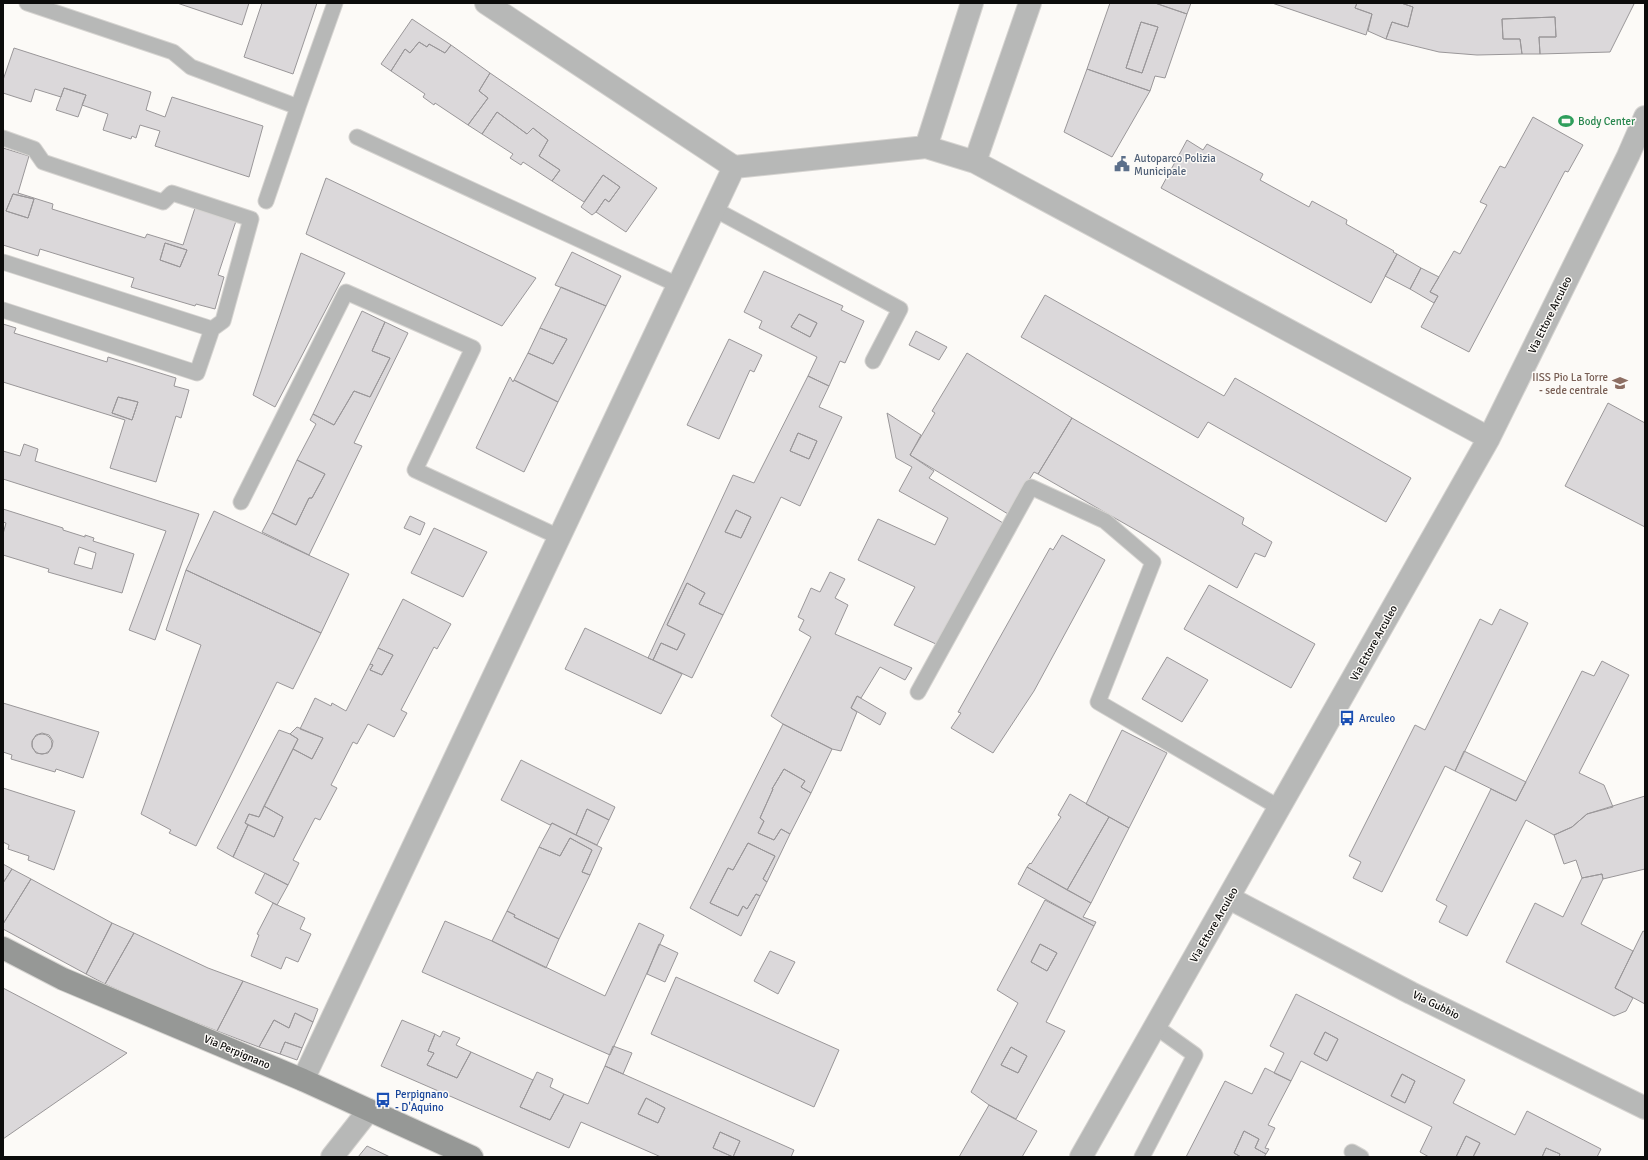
<svg xmlns="http://www.w3.org/2000/svg" width="1648" height="1160" viewBox="0 0 1648 1160" font-family="Signika,sans-serif">
<rect width="100%" height="100%" fill="#fcfaf7"/>
<path fill="#dbd8da" stroke="#9a9799" fill-rule="evenodd" d="M 177,3 L 249,3 L 242,25 Z
M 262,3 L 317,3 L 293,74 L 244,57 Z
M 1110,3 L 1155,3 L 1187,14 L 1165,78 L 1155,76 L 1150,91 L 1087,69 ZM 1141,22 L 1158,27 L 1142,73 L 1126,68 Z
M 1155,3 L 1191,3 L 1187,14 Z
M 1272,3 L 1357,3 L 1355,8 L 1372,14 L 1366,35 Z
M 1357,3 L 1401,3 L 1413,7 L 1408,27 L 1392,22 L 1386,39 L 1368,31 L 1372,14 L 1355,8 Z
M 1401,3 L 1631,3 L 1634,4 L 1610,52 L 1540,54 L 1539,37 L 1556,37 L 1555,17 L 1502,19 L 1503,39 L 1520,39 L 1522,54 L 1477,55 L 1439,52 L 1386,39 L 1392,22 L 1408,27 L 1413,7 Z
M 1555,17 L 1556,37 L 1539,37 L 1540,54 L 1522,54 L 1520,39 L 1503,39 L 1502,19 Z
M 412,19 L 451,45 L 445,53 L 429,44 L 427,47 L 419,42 L 410,53 L 405,49 L 391,71 L 381,64 Z
M 1141,22 L 1158,27 L 1142,73 L 1126,68 Z
M 419,42 L 427,47 L 429,44 L 445,53 L 451,45 L 490,73 L 479,91 L 488,98 L 468,125 L 435,103 L 434,105 L 423,97 L 425,94 L 391,71 L 405,49 L 410,53 Z
M 14,48 L 151,92 L 146,110 L 165,117 L 172,97 L 263,126 L 249,177 L 155,146 L 160,131 L 140,125 L 136,138 L 132,136 L 131,139 L 103,130 L 108,114 L 82,105 L 86,95 L 64,88 L 61,97 L 35,89 L 31,102 L 3,93 L 3,80 Z
M 1087,69 L 1150,91 L 1112,157 L 1064,132 Z
M 490,73 L 657,188 L 626,232 L 596,212 L 605,199 L 609,202 L 620,187 L 603,175 L 584,202 L 552,181 L 560,170 L 539,156 L 548,140 L 533,128 L 527,134 L 497,112 L 482,134 L 468,125 L 488,98 L 479,91 Z
M 64,88 L 86,95 L 78,117 L 56,110 Z
M 497,112 L 527,134 L 533,128 L 548,140 L 539,156 L 560,170 L 552,181 L 523,162 L 521,165 L 510,158 L 513,154 L 482,134 Z
M 1533,117 L 1583,145 L 1568,172 L 1565,171 L 1469,352 L 1421,327 L 1438,296 L 1430,292 L 1454,251 L 1460,254 L 1487,205 L 1480,202 L 1500,166 L 1505,168 Z
M 1187,140 L 1203,150 L 1207,144 L 1263,174 L 1260,180 L 1309,207 L 1312,201 L 1347,220 L 1346,224 L 1394,251 L 1393,252 L 1397,254 L 1371,303 L 1161,188 Z
M 3,148 L 29,156 L 18,193 L 53,204 L 52,209 L 145,238 L 147,234 L 183,245 L 195,208 L 236,221 L 218,275 L 224,277 L 215,309 L 196,304 L 195,306 L 131,287 L 134,278 L 40,249 L 38,256 L 3,245 ZM 13,194 L 34,199 L 28,218 L 6,211 ZM 165,243 L 187,250 L 180,267 L 160,260 Z
M 603,175 L 620,187 L 609,202 L 605,199 L 596,212 L 592,215 L 581,207 Z
M 326,178 L 536,278 L 502,326 L 306,234 Z
M 13,194 L 34,199 L 28,218 L 6,211 Z
M 165,243 L 187,250 L 180,267 L 160,260 Z
M 572,252 L 621,276 L 606,306 L 555,285 Z
M 301,253 L 345,273 L 275,407 L 253,395 Z
M 1397,254 L 1421,268 L 1410,289 L 1385,276 Z
M 1421,268 L 1439,277 L 1430,292 L 1438,296 L 1434,303 L 1410,289 Z
M 764,271 L 843,306 L 841,310 L 864,321 L 845,363 L 840,361 L 829,386 L 808,376 L 817,357 L 759,328 L 762,321 L 744,312 ZM 799,314 L 817,323 L 810,337 L 791,327 Z
M 561,287 L 606,306 L 558,402 L 514,380 L 528,353 L 553,364 L 567,339 L 540,328 Z
M 1045,295 L 1224,396 L 1235,378 L 1411,478 L 1386,522 L 1208,422 L 1198,438 L 1021,337 Z
M 362,311 L 385,322 L 372,351 L 390,358 L 370,397 L 354,391 L 334,425 L 313,414 Z
M 799,314 L 817,323 L 810,337 L 791,327 Z
M 385,322 L 408,333 L 354,443 L 362,446 L 309,555 L 262,532 L 272,513 L 296,525 L 309,498 L 312,498 L 325,474 L 297,460 L 316,424 L 310,420 L 313,414 L 334,425 L 354,391 L 370,397 L 390,358 L 372,351 Z
M 3,324 L 16,328 L 14,333 L 107,362 L 108,357 L 176,378 L 174,386 L 189,390 L 181,418 L 176,416 L 156,482 L 110,468 L 125,420 L 3,382 ZM 118,397 L 138,402 L 132,420 L 112,413 Z
M 540,328 L 567,339 L 553,364 L 528,353 Z
M 916,331 L 947,347 L 939,360 L 909,345 Z
M 729,339 L 762,355 L 754,372 L 750,370 L 719,439 L 687,425 Z
M 967,353 L 1072,418 L 1038,474 L 1034,472 L 1008,514 L 910,455 L 935,413 L 932,411 Z
M 808,376 L 829,386 L 819,407 L 842,417 L 800,506 L 781,497 L 723,615 L 699,604 L 705,593 L 687,583 L 667,625 L 685,634 L 677,650 L 661,643 L 653,660 L 648,658 L 733,475 L 754,483 ZM 798,433 L 817,441 L 809,459 L 790,451 ZM 736,510 L 751,517 L 741,538 L 725,532 Z
M 510,377 L 513,382 L 514,380 L 558,402 L 524,472 L 476,448 Z
M 118,397 L 138,402 L 132,420 L 112,413 Z
M 1608,403 L 1645,423 L 1645,527 L 1565,486 Z
M 887,413 L 921,435 L 910,455 L 934,471 L 929,478 L 1003,523 L 936,644 L 894,625 L 915,587 L 858,560 L 878,519 L 935,545 L 948,518 L 899,491 L 912,467 L 896,458 Z
M 1072,418 L 1244,518 L 1242,524 L 1272,542 L 1265,557 L 1255,553 L 1237,588 L 1038,474 Z
M 798,433 L 817,441 L 809,459 L 790,451 Z
M 24,444 L 38,449 L 35,461 L 199,514 L 155,640 L 129,630 L 166,531 L 3,479 L 3,451 L 20,456 Z
M 297,460 L 325,474 L 312,498 L 309,498 L 296,525 L 272,513 Z
M 3,509 L 63,528 L 63,530 L 85,537 L 85,535 L 94,538 L 93,541 L 134,554 L 122,593 L 48,572 L 49,569 L 3,555 L 3,534 L 6,523 L 3,522 ZM 79,547 L 96,553 L 92,569 L 74,564 Z
M 736,510 L 751,517 L 741,538 L 725,532 Z
M 214,511 L 349,574 L 321,633 L 186,570 Z
M 410,516 L 425,523 L 420,535 L 404,528 Z
M 434,528 L 487,552 L 463,597 L 411,573 Z
M 1062,535 L 1105,560 L 1034,691 L 993,753 L 951,728 L 961,713 L 958,712 L 1050,548 L 1053,550 Z
M 186,570 L 321,633 L 293,689 L 277,682 L 196,846 L 169,833 L 171,830 L 141,814 L 201,645 L 166,630 Z
M 830,572 L 845,579 L 835,598 L 848,605 L 835,634 L 912,668 L 905,680 L 880,667 L 861,698 L 857,696 L 851,708 L 857,712 L 841,751 L 832,749 L 783,724 L 771,716 L 811,637 L 799,630 L 804,620 L 798,617 L 811,588 L 820,592 Z
M 687,583 L 705,593 L 699,604 L 723,615 L 692,678 L 653,660 L 661,643 L 677,650 L 685,634 L 667,625 Z
M 1209,585 L 1315,644 L 1291,688 L 1184,629 Z
M 403,599 L 451,624 L 437,649 L 434,647 L 401,710 L 407,713 L 394,737 L 368,724 L 357,744 L 353,742 L 331,785 L 337,788 L 320,820 L 315,818 L 293,860 L 299,863 L 288,885 L 233,857 L 248,825 L 274,837 L 283,817 L 264,806 L 293,749 L 312,759 L 323,738 L 300,729 L 315,698 L 331,706 L 332,703 L 346,711 L 370,664 L 373,665 L 370,670 L 382,675 L 393,655 L 378,648 Z
M 1500,609 L 1528,623 L 1455,771 L 1445,766 L 1382,892 L 1353,878 L 1361,862 L 1349,856 L 1415,725 L 1425,730 L 1480,619 L 1492,625 Z
M 585,628 L 682,674 L 661,714 L 565,669 Z
M 378,648 L 393,655 L 382,675 L 370,670 L 373,665 L 370,664 Z
M 1167,657 L 1208,680 L 1182,722 L 1142,699 Z
M 1602,661 L 1629,675 L 1579,773 L 1604,785 L 1613,807 L 1587,814 L 1572,827 L 1554,835 L 1526,820 L 1467,936 L 1439,922 L 1447,906 L 1436,900 L 1491,789 L 1516,801 L 1582,671 L 1594,676 Z
M 857,696 L 886,713 L 880,725 L 851,708 Z
M 3,703 L 99,732 L 83,778 L 56,769 L 55,772 L 11,759 L 12,755 L 3,752 ZM 42,733 L 49,735 L 53,741 L 52,747 L 48,753 L 42,754 L 36,753 L 32,747 L 32,741 L 36,735 Z
M 783,724 L 832,749 L 811,793 L 801,787 L 805,781 L 784,769 L 772,789 L 773,789 L 760,818 L 764,821 L 758,833 L 774,840 L 781,829 L 790,834 L 767,882 L 763,879 L 775,856 L 748,843 L 733,870 L 728,868 L 710,903 L 738,916 L 743,906 L 747,909 L 756,894 L 760,896 L 741,936 L 690,908 Z
M 297,727 L 323,738 L 312,759 L 293,749 L 298,739 L 290,734 Z
M 279,730 L 290,734 L 298,739 L 259,817 L 249,814 L 245,823 L 248,825 L 233,857 L 217,848 Z
M 1122,730 L 1167,753 L 1129,828 L 1086,804 Z
M32 744a10 10 0 1 1 20 0a10 10 0 1 1-20 0Z
M 1464,751 L 1526,782 L 1516,801 L 1455,771 Z
M 521,760 L 615,807 L 609,820 L 587,809 L 576,835 L 552,823 L 550,825 L 501,800 Z
M 784,769 L 805,781 L 801,787 L 811,793 L 790,834 L 781,829 L 774,840 L 758,833 L 764,821 L 760,818 L 773,789 L 772,789 Z
M 3,788 L 75,811 L 54,870 L 28,860 L 29,856 L 8,849 L 9,845 L 3,842 Z
M 1070,794 L 1109,817 L 1067,890 L 1027,867 L 1030,863 L 1031,864 L 1061,817 L 1058,815 Z
M 1645,796 L 1645,869 L 1603,879 L 1602,874 L 1582,878 L 1576,860 L 1564,864 L 1554,835 L 1572,827 L 1587,814 Z
M 264,806 L 283,817 L 274,837 L 245,823 L 249,814 L 259,817 Z
M 587,809 L 609,820 L 597,845 L 576,835 Z
M 1109,817 L 1129,828 L 1091,903 L 1067,890 Z
M 552,823 L 602,848 L 590,875 L 582,872 L 592,850 L 570,838 L 560,856 L 539,847 Z
M 570,838 L 592,850 L 582,872 L 590,875 L 559,939 L 514,917 L 515,915 L 507,911 L 539,847 L 560,856 Z
M 748,843 L 775,856 L 763,879 L 767,882 L 760,896 L 756,894 L 747,909 L 743,906 L 738,916 L 710,903 L 728,868 L 733,870 Z
M 3,864 L 12,869 L 3,883 Z
M 1027,867 L 1091,903 L 1083,917 L 1096,922 L 1094,926 L 1018,884 Z
M 12,869 L 31,879 L 3,924 L 3,883 Z
M 265,873 L 288,885 L 277,905 L 255,893 Z
M 1602,874 L 1603,879 L 1581,924 L 1633,951 L 1615,988 L 1633,998 L 1626,1011 L 1614,1016 L 1506,962 L 1535,903 L 1563,917 L 1582,878 Z
M 31,879 L 112,923 L 86,974 L 3,929 L 3,924 Z
M 1045,900 L 1094,926 L 1046,1022 L 1065,1031 L 1016,1119 L 989,1105 L 971,1092 L 1018,1003 L 997,990 ZM 1040,944 L 1057,953 L 1047,971 L 1031,962 ZM 1011,1047 L 1027,1056 L 1018,1073 L 1001,1065 Z
M 273,903 L 305,918 L 300,929 L 311,934 L 298,962 L 286,957 L 281,969 L 251,956 L 259,935 L 257,934 Z
M 507,911 L 515,915 L 514,917 L 559,939 L 546,968 L 492,941 Z
M 445,921 L 492,941 L 605,996 L 639,923 L 664,935 L 610,1055 L 422,972 Z
M 112,923 L 134,933 L 105,984 L 86,974 Z
M 1643,931 L 1645,932 L 1645,1004 L 1615,988 Z
M 134,933 L 208,968 L 243,981 L 217,1031 L 149,1004 L 105,984 Z
M 659,944 L 678,953 L 665,982 L 647,974 Z
M 1040,944 L 1057,953 L 1047,971 L 1031,962 Z
M 770,951 L 795,962 L 778,994 L 754,981 Z
M 676,977 L 839,1050 L 814,1107 L 651,1034 Z
M 243,981 L 318,1009 L 313,1022 L 295,1013 L 289,1028 L 274,1020 L 259,1047 L 217,1031 Z
M 3,988 L 127,1053 L 3,1139 Z
M 1296,994 L 1465,1080 L 1453,1103 L 1515,1135 L 1527,1111 L 1601,1149 L 1597,1157 L 1559,1157 L 1560,1154 L 1546,1148 L 1542,1157 L 1473,1157 L 1480,1143 L 1466,1136 L 1456,1157 L 1429,1157 L 1420,1152 L 1432,1127 L 1301,1061 L 1291,1081 L 1274,1073 L 1284,1053 L 1270,1046 ZM 1325,1032 L 1338,1039 L 1327,1061 L 1314,1054 ZM 1402,1074 L 1415,1081 L 1405,1103 L 1391,1096 Z
M 295,1013 L 313,1022 L 302,1048 L 285,1042 L 280,1054 L 259,1047 L 274,1020 L 289,1028 Z
M 402,1020 L 435,1034 L 428,1051 L 434,1053 L 427,1065 L 457,1078 L 471,1052 L 533,1080 L 520,1107 L 550,1120 L 564,1094 L 588,1104 L 605,1066 L 794,1150 L 791,1157 L 661,1157 L 581,1122 L 569,1148 L 381,1066 ZM 646,1098 L 665,1108 L 658,1123 L 638,1114 ZM 720,1132 L 740,1141 L 733,1157 L 713,1148 Z
M 443,1031 L 460,1038 L 456,1045 L 471,1052 L 457,1078 L 427,1065 L 434,1053 L 428,1051 L 435,1034 L 440,1037 Z
M 1325,1032 L 1338,1039 L 1327,1061 L 1314,1054 Z
M 285,1042 L 302,1048 L 297,1060 L 280,1054 Z
M 613,1046 L 632,1053 L 623,1074 L 605,1066 Z
M 1011,1047 L 1027,1056 L 1018,1073 L 1001,1065 Z
M 1265,1068 L 1291,1081 L 1268,1125 L 1275,1128 L 1265,1148 L 1269,1149 L 1266,1154 L 1255,1148 L 1259,1139 L 1244,1131 L 1234,1153 L 1241,1157 L 1186,1157 L 1225,1081 L 1252,1094 Z
M 537,1072 L 553,1079 L 550,1087 L 564,1094 L 550,1120 L 520,1107 Z
M 1402,1074 L 1415,1081 L 1405,1103 L 1391,1096 Z
M 646,1098 L 665,1108 L 658,1123 L 638,1114 Z
M 989,1105 L 1037,1131 L 1022,1157 L 959,1157 Z
M 1244,1131 L 1259,1139 L 1255,1148 L 1266,1154 L 1264,1157 L 1241,1157 L 1234,1153 Z
M 720,1132 L 740,1141 L 733,1157 L 713,1148 Z
M 1466,1136 L 1480,1143 L 1473,1157 L 1456,1157 Z
M 367,1146 L 390,1157 L 358,1157 Z
M 1546,1148 L 1560,1154 L 1559,1157 L 1542,1157 Z"/>
<g fill="none" stroke-linecap="round" stroke-linejoin="round">
<defs>
<path id="lane" d="M 27,3 L 173,52 L 191,67 L 298,107 L 335,3
M 357,137 L 678,285
M 3,138 L 34,149 L 43,162 L 163,202 L 172,193 L 251,219 L 223,321 L 212,329
M 266,201 L 298,107
M 714,209 L 900,309 L 873,361
M 3,262 L 212,329 L 197,373 L 3,310
M 241,502 L 346,292 L 473,348 L 415,470 L 559,537
M 918,692 L 1031,487 L 1105,521 L 1153,562 L 1098,702 L 1280,808
M 1352,1152 L 1361,1157
M 1142,1157 L 1195,1055 L 1156,1027"/>
<path id="street" d="M 486,3 L 734,167
M 926,147 L 975,162 L 1489,438
M 975,162 L 1030,3
M 1229,898 L 1411,993 L 1645,1108
M 303,1080 L 734,167 L 926,147 L 972,3
M 332,1157 L 369,1110
M 1081,1157 L 1489,438 L 1628,156 L 1645,117"/>
<path id="secondary" d="M 3,948 L 63,979 L 303,1080 L 472,1157"/>
</defs>
<use href="#lane" stroke="#d6d4d1" stroke-width="17"/>
<use href="#street" stroke="#d6d4d1" stroke-width="24"/>
<use href="#secondary" stroke="#d6d4d1" stroke-width="24"/>
<use href="#lane" stroke="#b7b8b7" stroke-width="15"/>
<use href="#street" stroke="#b7b8b7" stroke-width="22"/>
<use href="#secondary" stroke="#969896" stroke-width="22"/>
</g>
<defs>
<symbol id="stadium-bare" viewBox="-9 -9 18 18"><path d="M0-5a6.5 5 0 1 0 0 10a6.5 5 0 1 0 0-10ZM-3.5-1.8h7v3.6h-7Z" fill="#2e9e5b" stroke="#fcfaf7" stroke-width="2.5" paint-order="stroke"/></symbol>
<symbol id="civic-bare" viewBox="-9 -9 18 18"><path d="M-.6-6.5H3V-4.5H.6V-3L4-1V1h2V6H-6V1h2V-1L-.6-3ZM-1.2 2.5V6h2.4V2.5Z" fill="#5c6f8a" stroke="#fcfaf7" stroke-width="2.5" paint-order="stroke"/></symbol>
<symbol id="school-bare" viewBox="-9 -9 18 18"><path d="M0-5L7-2L0 1L-7-2ZM-4 1L0 2.5L4 1V4Q0 6-4 4Z" fill="#8d6e63" stroke="#fcfaf7" stroke-width="2.5" paint-order="stroke"/></symbol>
<symbol id="bus-bare" viewBox="-9 -9 18 18"><path d="M-5-6H5V4H4V6H2V4H-2V6H-4V4H-5ZM-3.5-4V0h7V-4ZM-3.5 1.2v1.5H-2V1.2ZM2 1.2v1.5H3.5V1.2Z" fill="#1a4fb4" stroke="#fcfaf7" stroke-width="2.5" paint-order="stroke"/></symbol>
</defs>
<g fill-rule="evenodd">
<use href="#stadium-bare" x="1555" y="110" width="22" height="22"/>
<use href="#civic-bare" x="1111" y="153" width="22" height="22"/>
<use href="#school-bare" x="1609" y="372" width="22" height="22"/>
<use href="#bus-bare" x="1336" y="707" width="22" height="22"/>
<use href="#bus-bare" x="372" y="1089" width="22" height="22"/>
</g>
<g text-anchor="middle" dominant-baseline="central" stroke-width="3" stroke-linejoin="round" paint-order="stroke">
<g font-size="11" fill="#27864d" stroke="#fcfaf7" text-anchor="start">
<text x="1578" y="121">Body Center</text>
</g>
<g font-size="11" fill="#4e5e75" stroke="#fcfaf7" text-anchor="start">
<text x="1134" y="158">Autoparco Polizia<tspan x="1134" dy="13">Municipale</tspan></text>
</g>
<g font-size="11" fill="#0c0c0b" stroke="#fcfaf7">
<text transform="translate(1550 315) rotate(-64)">Via Ettore Arculeo</text>
<text transform="translate(1374 643) rotate(-61)">Via Ettore Arculeo</text>
<text transform="translate(1214 925) rotate(-60)">Via Ettore Arculeo</text>
<text transform="translate(1436 1005) rotate(26)">Via Gubbio</text>
<text transform="translate(237 1052) rotate(23)">Via Perpignano</text>
</g>
<g font-size="11" fill="#785e54" stroke="#fcfaf7" text-anchor="end">
<text x="1608" y="377">IISS Pio La Torre<tspan x="1608" dy="13">- sede centrale</tspan></text>
</g>
<g font-size="11" fill="#164399" stroke="#fcfaf7" text-anchor="start">
<text x="1359" y="718">Arculeo</text>
<text x="395" y="1094">Perpignano<tspan x="395" dy="13">- D'Aquino</tspan></text>
</g>
</g>
<rect width="1648" height="1160" fill="none" stroke="#0c0c0b" stroke-width="8"/>
</svg>
